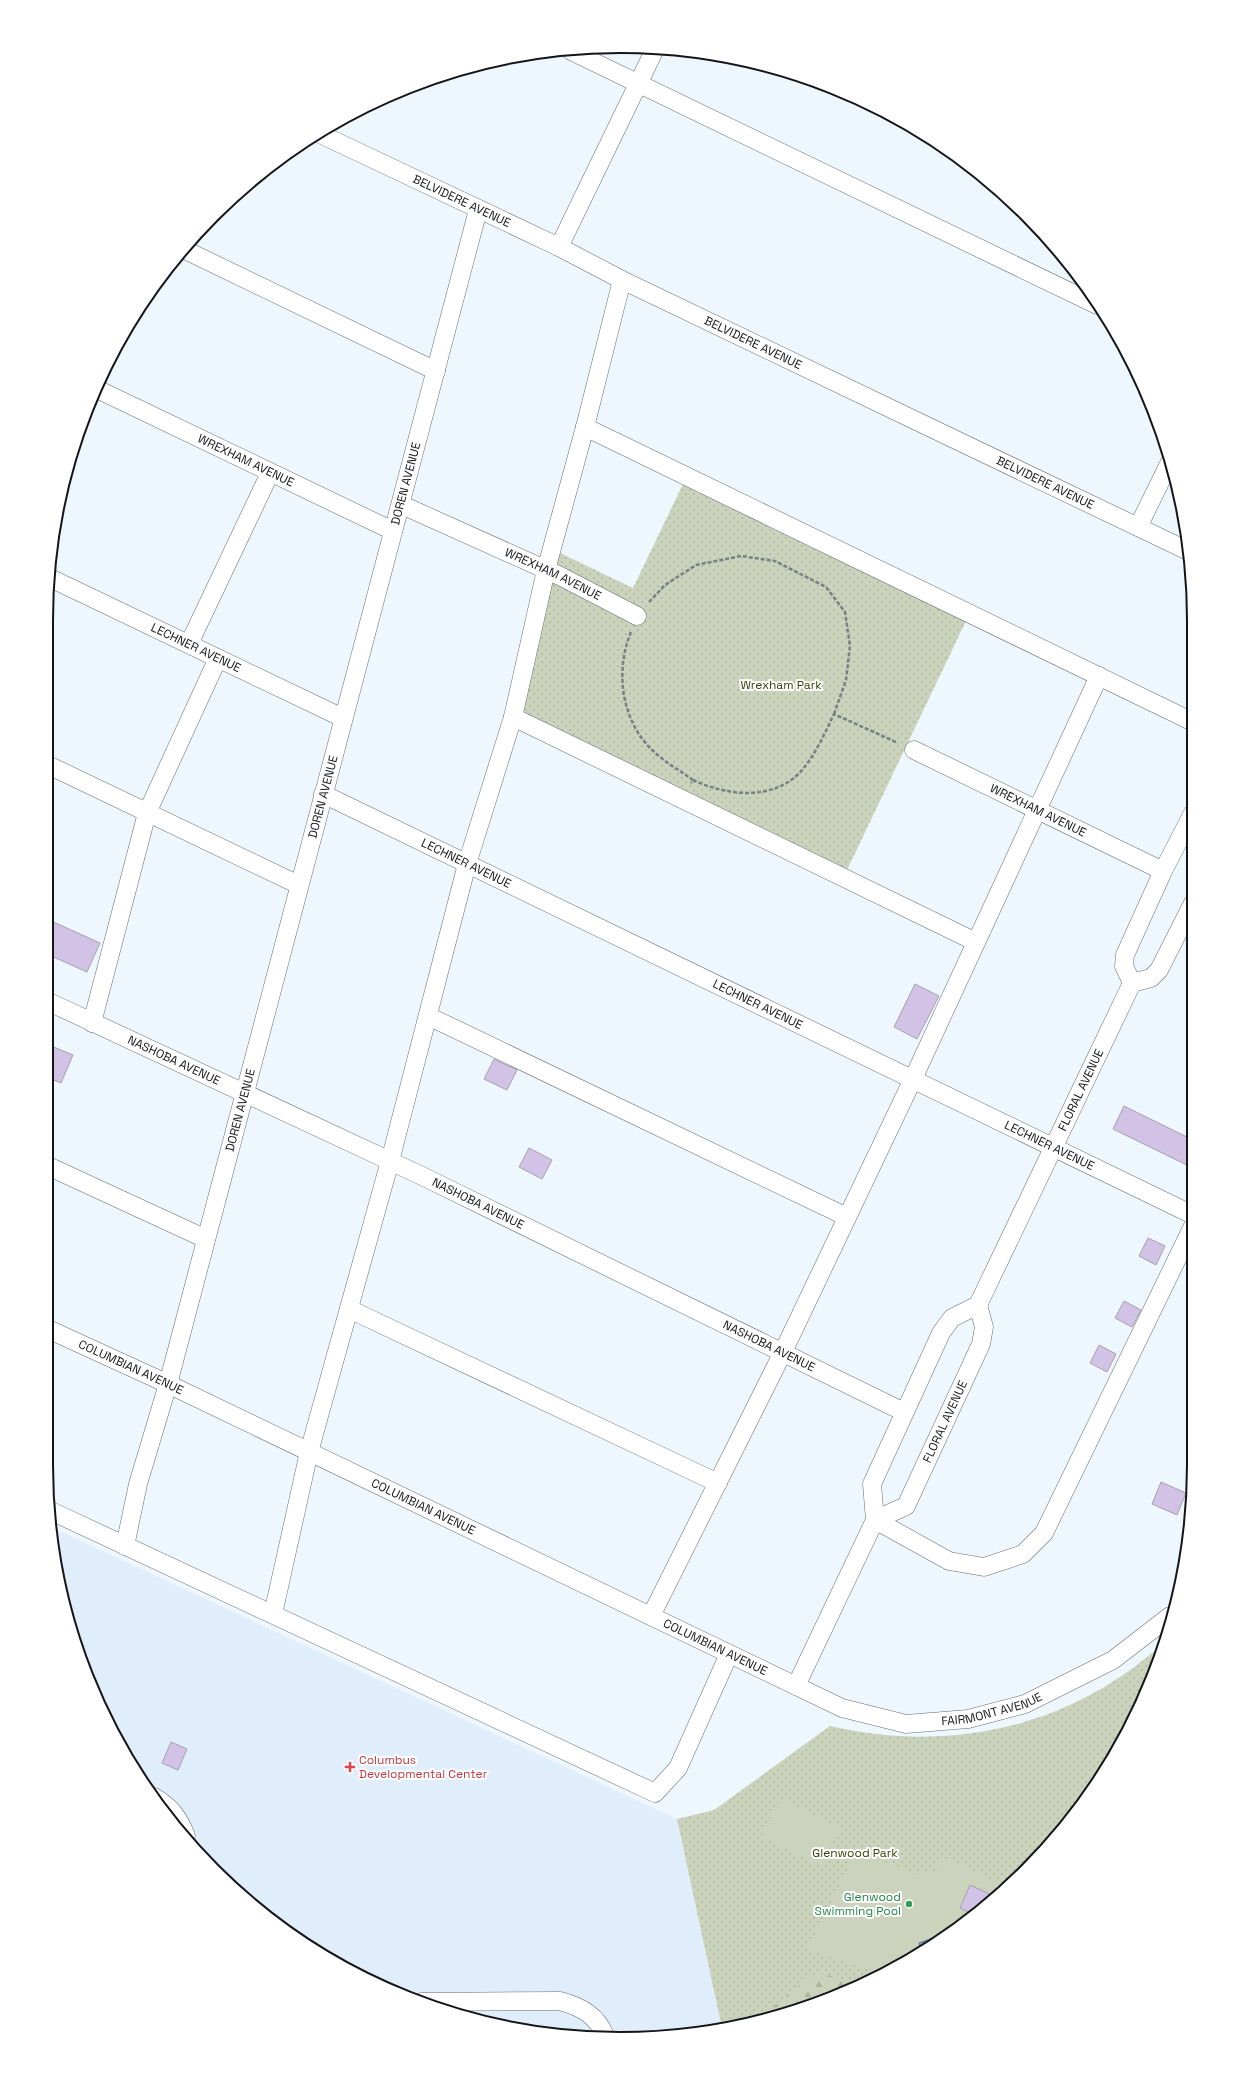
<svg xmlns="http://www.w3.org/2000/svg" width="1240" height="2085" viewBox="0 0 1240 2085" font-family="'Space Grotesk',sans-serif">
<defs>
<pattern id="green-dots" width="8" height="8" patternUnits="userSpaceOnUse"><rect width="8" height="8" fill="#cbd3bc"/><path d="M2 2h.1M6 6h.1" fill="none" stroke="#adb4a1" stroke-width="1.8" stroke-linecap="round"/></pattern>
<pattern id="forest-firs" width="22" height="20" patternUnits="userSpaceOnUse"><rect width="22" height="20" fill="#cbd3bc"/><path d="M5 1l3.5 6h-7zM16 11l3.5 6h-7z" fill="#adb4a1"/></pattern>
<pattern id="water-rules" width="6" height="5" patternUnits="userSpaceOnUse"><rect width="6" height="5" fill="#8f9fc1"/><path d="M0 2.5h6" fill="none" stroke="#74809c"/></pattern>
</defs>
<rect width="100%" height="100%" fill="#eff7fe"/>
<path fill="#e0edfa" d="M 51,1527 L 677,1819 L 722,2028 L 695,2034 L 620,2039 L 545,2034 L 436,2009 L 366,1980 L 271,1921 L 164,1814 L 105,1719 L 76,1649 L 51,1540 Z"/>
<path fill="url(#green-dots)" d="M 683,484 L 966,621 L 847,870 L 518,710 L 560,553 L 633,588 Z
M 1165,1642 L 1163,1650 L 1097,1784 L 1026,1871 L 969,1921 L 874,1980 L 804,2009 L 722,2028 L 677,1819 L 714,1810 L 830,1726 C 954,1754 1070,1727 1165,1642 Z"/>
<path fill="url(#forest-firs)" d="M 817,1972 L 862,1985 L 804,2009 L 752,2021 L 778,2003 Z"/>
<path fill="#cbd3bc" d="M 780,1798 L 840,1827 L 821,1866 L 761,1837 Z
M 857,1850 L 914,1874 L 935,1871 L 940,1862 L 950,1859 L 1008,1887 L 969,1921 L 885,1973 L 876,1972 L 807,1950 Z"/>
<path fill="url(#water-rules)" stroke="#6a768e" d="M 943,1934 L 946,1935 L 921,1950 L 919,1943 Z"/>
<path fill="#d2c2e6" stroke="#a5a1a9" d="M 49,920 L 100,943 L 87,972 L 49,955 Z
M 915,984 L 939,996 L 917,1039 L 894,1027 Z
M 49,1045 L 73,1055 L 61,1083 L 49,1078 Z
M 494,1059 L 517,1070 L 507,1090 L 484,1079 Z
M 1124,1106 L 1193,1140 L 1193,1168 L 1113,1129 Z
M 529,1148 L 552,1160 L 542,1179 L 519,1167 Z
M 1148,1238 L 1165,1246 L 1156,1265 L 1139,1256 Z
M 1124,1301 L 1141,1310 L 1132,1327 L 1115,1318 Z
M 1099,1345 L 1116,1354 L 1107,1372 L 1090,1363 Z
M 1161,1482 L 1186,1493 L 1177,1515 L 1152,1504 Z
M 171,1742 L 187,1749 L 178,1770 L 162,1763 Z
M 970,1885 L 996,1897 L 975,1915 L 960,1908 Z"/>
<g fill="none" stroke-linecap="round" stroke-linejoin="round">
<defs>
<g id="minor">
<path d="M 571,51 L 1097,305"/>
<path id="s1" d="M 318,133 L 559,247 L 622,280 L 1188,551"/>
<path d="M 559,247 L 655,49"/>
<path d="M 185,250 L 436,371"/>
<path id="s2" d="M 99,390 L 393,531"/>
<path d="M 585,427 L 1193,722"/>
<path id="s3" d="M 402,505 L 560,576 L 637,616"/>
<path d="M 1138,527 L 1170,462"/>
<path id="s4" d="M 48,577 L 343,718"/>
<path d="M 189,644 L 270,473"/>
<path d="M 513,717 L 976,942"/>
<path id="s5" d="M 914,750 L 1163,871"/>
<path d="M 48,765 L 299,885"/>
<path id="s6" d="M 323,794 L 1193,1215"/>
<path d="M 1132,983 L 1124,966 L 1125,955 L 1163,871 L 1193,813"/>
<path id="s7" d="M 49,1002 L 420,1175 L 904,1412"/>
<path d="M 428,1016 L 847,1217"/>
<path d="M 92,1023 L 147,813 L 218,658"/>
<path d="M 50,1167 L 206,1239"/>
<path d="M 349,1309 L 718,1483"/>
<path id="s8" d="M 50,1330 L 168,1384 L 842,1708 L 906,1724 L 968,1719 L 1025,1704 L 1113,1660 L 1170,1616"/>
<path d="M 51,1511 L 655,1793 L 678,1768 L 729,1654"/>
<path d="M 875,1520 L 949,1561 L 984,1567 L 1023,1554 L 1044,1533 L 1193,1226"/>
<path id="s9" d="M 875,1520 L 906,1506 L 981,1344 L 984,1327 L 978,1305"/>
<path id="s10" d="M 125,1546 L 138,1484 L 168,1384 L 478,210"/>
<path d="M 273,1614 L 309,1452 L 390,1161 L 467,864 L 513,717 L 546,570 L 585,427 L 622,280"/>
<path d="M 651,1616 L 783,1352 L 913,1079 L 1099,676"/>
<path id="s11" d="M 796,1686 L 875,1520 L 872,1484 L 941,1333 L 952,1318 L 978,1305 L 1132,983 L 1151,978 L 1159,970 L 1193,903"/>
<path d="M 154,1797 C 171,1807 179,1818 186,1836"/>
<path d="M 421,2002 L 560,2001 C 582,2007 598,2016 606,2038"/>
</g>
</defs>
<use href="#minor" stroke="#666d73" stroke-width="19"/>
<path stroke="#7a7f84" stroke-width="2.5" stroke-dasharray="4 2" stroke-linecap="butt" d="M 649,602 L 665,585 L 696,565 L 741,556 L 775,561 L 826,587 L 845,612 L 850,646 L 846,680 L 834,714
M 631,632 C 615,670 621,719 651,749 C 663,761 679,770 693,780 L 691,783
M 693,780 C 727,796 775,802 803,769 C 816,753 825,733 834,714 L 898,743"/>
<use href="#minor" stroke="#fff" stroke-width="18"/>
</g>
<path fill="#e0444e" stroke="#fff" stroke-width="1.5" d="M348 1761h4v4h4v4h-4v4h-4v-4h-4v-4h4z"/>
<circle fill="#2e9e5b" stroke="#fff" stroke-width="1.5" cx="909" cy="1904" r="4"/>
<g text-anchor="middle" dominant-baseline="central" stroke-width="4" stroke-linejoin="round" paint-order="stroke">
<g font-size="12" fill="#131518" stroke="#fff">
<text stroke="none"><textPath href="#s1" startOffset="159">BELVIDERE AVENUE</textPath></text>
<text stroke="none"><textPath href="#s1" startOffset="483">BELVIDERE AVENUE</textPath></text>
<text stroke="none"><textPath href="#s2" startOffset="163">WREXHAM AVENUE</textPath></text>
<text stroke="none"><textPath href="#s1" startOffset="807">BELVIDERE AVENUE</textPath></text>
<text stroke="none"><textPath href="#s10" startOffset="1099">DOREN AVENUE</textPath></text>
<text stroke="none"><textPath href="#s3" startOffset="166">WREXHAM AVENUE</textPath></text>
<text stroke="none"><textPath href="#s4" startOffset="164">LECHNER AVENUE</textPath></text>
<text stroke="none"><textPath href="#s10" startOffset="775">DOREN AVENUE</textPath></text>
<text stroke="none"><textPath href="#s5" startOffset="138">WREXHAM AVENUE</textPath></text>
<text stroke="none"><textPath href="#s6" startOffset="159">LECHNER AVENUE</textPath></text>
<text stroke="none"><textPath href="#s6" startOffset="483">LECHNER AVENUE</textPath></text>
<text stroke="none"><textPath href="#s7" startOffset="138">NASHOBA AVENUE</textPath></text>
<text stroke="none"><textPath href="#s11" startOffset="672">FLORAL AVENUE</textPath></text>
<text stroke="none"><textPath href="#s10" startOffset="451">DOREN AVENUE</textPath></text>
<text stroke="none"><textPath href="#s6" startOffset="807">LECHNER AVENUE</textPath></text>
<text stroke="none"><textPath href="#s7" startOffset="474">NASHOBA AVENUE</textPath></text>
<text stroke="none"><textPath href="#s7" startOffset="798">NASHOBA AVENUE</textPath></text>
<text stroke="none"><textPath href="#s8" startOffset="89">COLUMBIAN AVENUE</textPath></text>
<text stroke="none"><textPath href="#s9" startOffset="127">FLORAL AVENUE</textPath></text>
<text stroke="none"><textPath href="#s8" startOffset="413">COLUMBIAN AVENUE</textPath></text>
<text stroke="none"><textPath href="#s8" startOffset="737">COLUMBIAN AVENUE</textPath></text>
<text stroke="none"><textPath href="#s8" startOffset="1031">FAIRMONT AVENUE</textPath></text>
</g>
<g font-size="12" fill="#354308" stroke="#fff">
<text x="781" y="685">Wrexham Park</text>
<text x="855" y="1853">Glenwood Park</text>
</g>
<g font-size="12" fill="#be3a42" stroke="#fff" text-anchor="start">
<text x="359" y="1760">Columbus<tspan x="359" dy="14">Developmental Center</tspan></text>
</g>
<g font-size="12" fill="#27864d" stroke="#fff" text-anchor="end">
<text x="901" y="1897">Glenwood<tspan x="901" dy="14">Swimming Pool</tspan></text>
</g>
</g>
<path d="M0 0H1240V2085H0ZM620 53H620A567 567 0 0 1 1187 620V1465A567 567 0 0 1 620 2032H620A567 567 0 0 1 53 1465V620A567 567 0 0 1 620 53Z" fill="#fff" fill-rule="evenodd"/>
<path fill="none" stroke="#131518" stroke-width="2" d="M620 53H620A567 567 0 0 1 1187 620V1465A567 567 0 0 1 620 2032H620A567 567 0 0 1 53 1465V620A567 567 0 0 1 620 53Z"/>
</svg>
